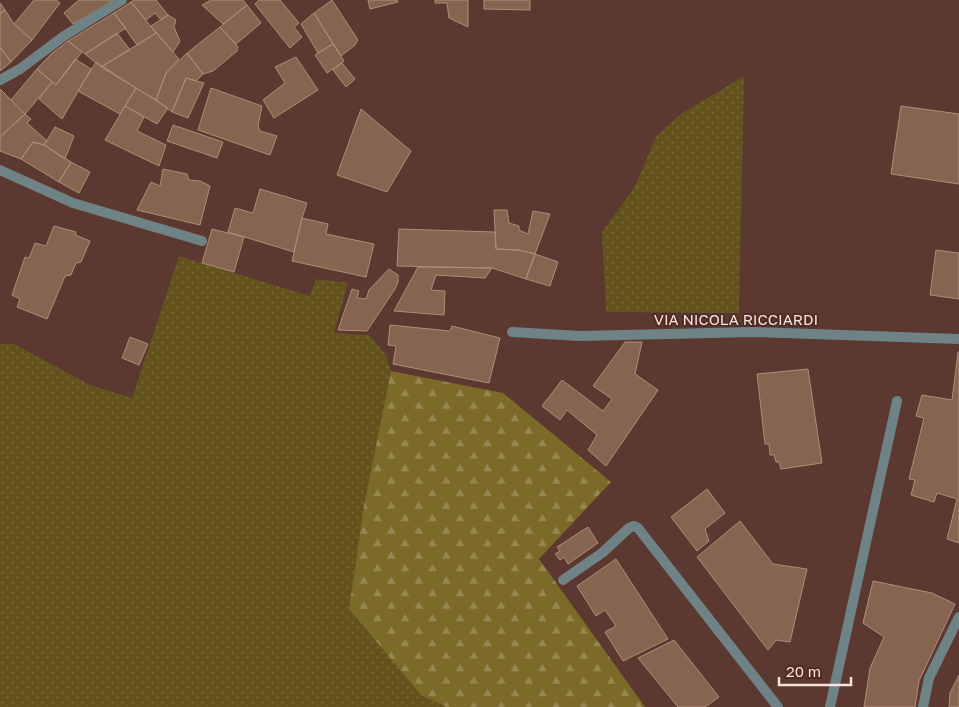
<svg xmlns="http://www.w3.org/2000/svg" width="959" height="707" viewBox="0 0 959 707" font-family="'Golos Text',sans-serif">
<defs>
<pattern id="grass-dots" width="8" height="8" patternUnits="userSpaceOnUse" patternTransform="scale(1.25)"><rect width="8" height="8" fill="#62531d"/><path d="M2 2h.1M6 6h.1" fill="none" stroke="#796b3d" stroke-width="1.8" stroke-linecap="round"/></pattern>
<pattern id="forest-firs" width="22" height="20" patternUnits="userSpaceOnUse" patternTransform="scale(1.25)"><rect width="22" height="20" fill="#7c6a28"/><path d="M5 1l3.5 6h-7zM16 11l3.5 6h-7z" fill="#968651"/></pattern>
</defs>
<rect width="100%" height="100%" fill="#5b3830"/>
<path fill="url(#grass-dots)" d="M 744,76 L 739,313 L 606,312 L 602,232 L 634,188 L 656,137 L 681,114 Z
M 179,256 L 310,296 L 316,279 L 348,283 L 334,333 L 369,335 L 386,355 L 391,371 L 364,505 L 349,609 L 421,695 L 446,707 L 0,707 L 0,344 L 14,344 L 90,385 L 132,398 Z"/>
<path fill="url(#forest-firs)" d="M 391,371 L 503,393 L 611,482 L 539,559 L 645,707 L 446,707 L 421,695 L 349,609 L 364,505 Z"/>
<path fill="#856450" stroke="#b08d77" d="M 34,0 L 56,0 L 60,3 L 32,40 L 14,24 Z
M 79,0 L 116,0 L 73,24 L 64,13 Z
M 134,0 L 156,0 L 168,15 L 161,20 L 155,13 L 146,20 L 131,2 Z
M 211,0 L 243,0 L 247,5 L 223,24 L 202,5 Z
M 259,0 L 280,0 L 299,23 L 294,27 L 302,37 L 290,48 L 255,4 Z
M 332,0 L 358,40 L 355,45 L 341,56 L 314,13 Z
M 368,0 L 397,0 L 398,2 L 370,9 Z
M 435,0 L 468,0 L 468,27 L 449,18 L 447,3 L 435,3 Z
M 484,0 L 530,0 L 530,10 L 484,9 Z
M 131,2 L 156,33 L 137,45 L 114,13 Z
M 0,3 L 5,10 L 0,14 Z
M 247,5 L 261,23 L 236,44 L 220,27 Z
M 5,10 L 14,24 L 32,40 L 11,62 L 0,47 L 0,14 Z
M 114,13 L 126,28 L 85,54 L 68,41 Z
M 314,13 L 333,44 L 318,53 L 301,24 Z
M 168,15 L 176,20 L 174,27 L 180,41 L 173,52 L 151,26 Z
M 220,27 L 238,47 L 237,51 L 213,71 L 203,74 L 187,53 Z
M 117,33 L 130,50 L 101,67 L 85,54 Z
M 156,33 L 179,59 L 166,73 L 156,100 L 101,67 Z
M 68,41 L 82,52 L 56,85 L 37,69 L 51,54 Z
M 333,44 L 344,61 L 327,73 L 315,55 Z
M 0,47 L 11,62 L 0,71 Z
M 187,53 L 203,74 L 196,81 L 186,78 L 172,112 L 156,100 L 166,73 Z
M 296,57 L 318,90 L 274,118 L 263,100 L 285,83 L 275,67 Z
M 75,59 L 91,69 L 62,119 L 39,99 L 52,82 L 56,85 Z
M 96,62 L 136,88 L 120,114 L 78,91 Z
M 342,63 L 355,79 L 346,87 L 333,70 Z
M 37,69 L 52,82 L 25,114 L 11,100 Z
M 186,78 L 204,83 L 188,118 L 172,112 Z
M 136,88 L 168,108 L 157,124 L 125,106 Z
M 211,88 L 262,106 L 258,126 L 260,131 L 277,136 L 270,155 L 198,130 Z
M 0,89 L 25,114 L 0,137 Z
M 125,106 L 144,117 L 137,131 L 166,145 L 159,166 L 105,140 Z
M 901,106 L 959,114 L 959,184 L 891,174 Z
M 361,109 L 411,151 L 387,192 L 337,175 Z
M 25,114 L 31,119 L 27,123 L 47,141 L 44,145 L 33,142 L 21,159 L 0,151 L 0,137 Z
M 173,125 L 223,142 L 217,158 L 167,141 Z
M 55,127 L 74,136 L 65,159 L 44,145 Z
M 33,142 L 44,145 L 71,162 L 59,182 L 21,159 Z
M 71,162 L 90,172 L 79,193 L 59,182 Z
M 163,169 L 187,174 L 189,180 L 200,181 L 210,186 L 200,225 L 137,210 L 151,182 L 160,186 Z
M 260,189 L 307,203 L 302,218 L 294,252 L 228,232 L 235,208 L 253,213 Z
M 494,210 L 507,210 L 509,223 L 519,226 L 519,230 L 528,234 L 533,211 L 550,214 L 535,254 L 519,250 L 496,249 Z
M 302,218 L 328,224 L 326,234 L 374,244 L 366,277 L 292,261 Z
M 54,226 L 76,232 L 75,235 L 90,241 L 81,262 L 76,263 L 71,275 L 65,276 L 47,319 L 17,307 L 20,299 L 12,295 L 25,257 L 29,258 L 35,243 L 46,246 Z
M 212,229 L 244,237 L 234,272 L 202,263 Z
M 399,229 L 495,232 L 496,249 L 519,250 L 535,254 L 526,279 L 492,268 L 397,266 Z
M 936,250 L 959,253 L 959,299 L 930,295 Z
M 535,254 L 558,262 L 550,286 L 526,279 Z
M 418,267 L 492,268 L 485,278 L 436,275 L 431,290 L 445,291 L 444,315 L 394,311 Z
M 389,269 L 398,275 L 398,282 L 395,289 L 367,331 L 338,330 L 352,289 L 359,291 L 357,298 L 366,299 L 369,290 Z
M 390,325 L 450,331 L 452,326 L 500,338 L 489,383 L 393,364 L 396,346 L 388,345 Z
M 130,337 L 148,344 L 139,365 L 122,358 Z
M 625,342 L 642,342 L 635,374 L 658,390 L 606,466 L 588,450 L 597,435 L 567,410 L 560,420 L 542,406 L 562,380 L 603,411 L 612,399 L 593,386 Z
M 958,352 L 959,352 L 959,543 L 947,539 L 957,499 L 937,493 L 934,502 L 911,495 L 915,480 L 909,479 L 924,418 L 916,416 L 922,395 L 952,400 Z
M 808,369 L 822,463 L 781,469 L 779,462 L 776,462 L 774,455 L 770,455 L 769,444 L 765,444 L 757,374 Z
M 707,489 L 725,513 L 705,529 L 709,541 L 697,551 L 671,517 Z
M 740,521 L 773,564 L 807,569 L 790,642 L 776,640 L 768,650 L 697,557 Z
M 588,527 L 598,543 L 568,564 L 564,557 L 560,560 L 555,554 L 560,551 L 557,547 Z
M 616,559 L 668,639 L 623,661 L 605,632 L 616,626 L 605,610 L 596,616 L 577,586 Z
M 873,581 L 932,593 L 955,604 L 919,681 L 915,707 L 864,707 L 870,668 L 884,637 L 863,623 Z
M 674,640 L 719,697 L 705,707 L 678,707 L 638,658 Z
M 959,675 L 959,707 L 949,707 L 950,693 Z"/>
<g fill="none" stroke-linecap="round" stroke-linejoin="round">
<path stroke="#6f8387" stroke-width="10" d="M 0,80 L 20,69 L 64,36 L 122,0
M 0,170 L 73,203 L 202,241"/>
<path stroke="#6f8387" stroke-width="10" d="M 512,332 L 580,336 L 754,332 L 959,339
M 563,580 L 602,553 L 629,528 L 634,526 L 638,528 L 778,707
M 830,707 L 897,401
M 923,707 L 929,678 L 959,617"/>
</g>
<g text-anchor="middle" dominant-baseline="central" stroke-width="4" stroke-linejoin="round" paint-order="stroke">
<g font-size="15" fill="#f8e2dc" stroke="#4f2d26">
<text x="736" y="319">VIA NICOLA RICCIARDI</text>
</g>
</g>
<path d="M779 677v8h72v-8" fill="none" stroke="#f8e2dc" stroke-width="2.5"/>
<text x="786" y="677" font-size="15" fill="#f8e2dc" stroke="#4f2d26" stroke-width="4" paint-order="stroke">20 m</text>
</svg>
